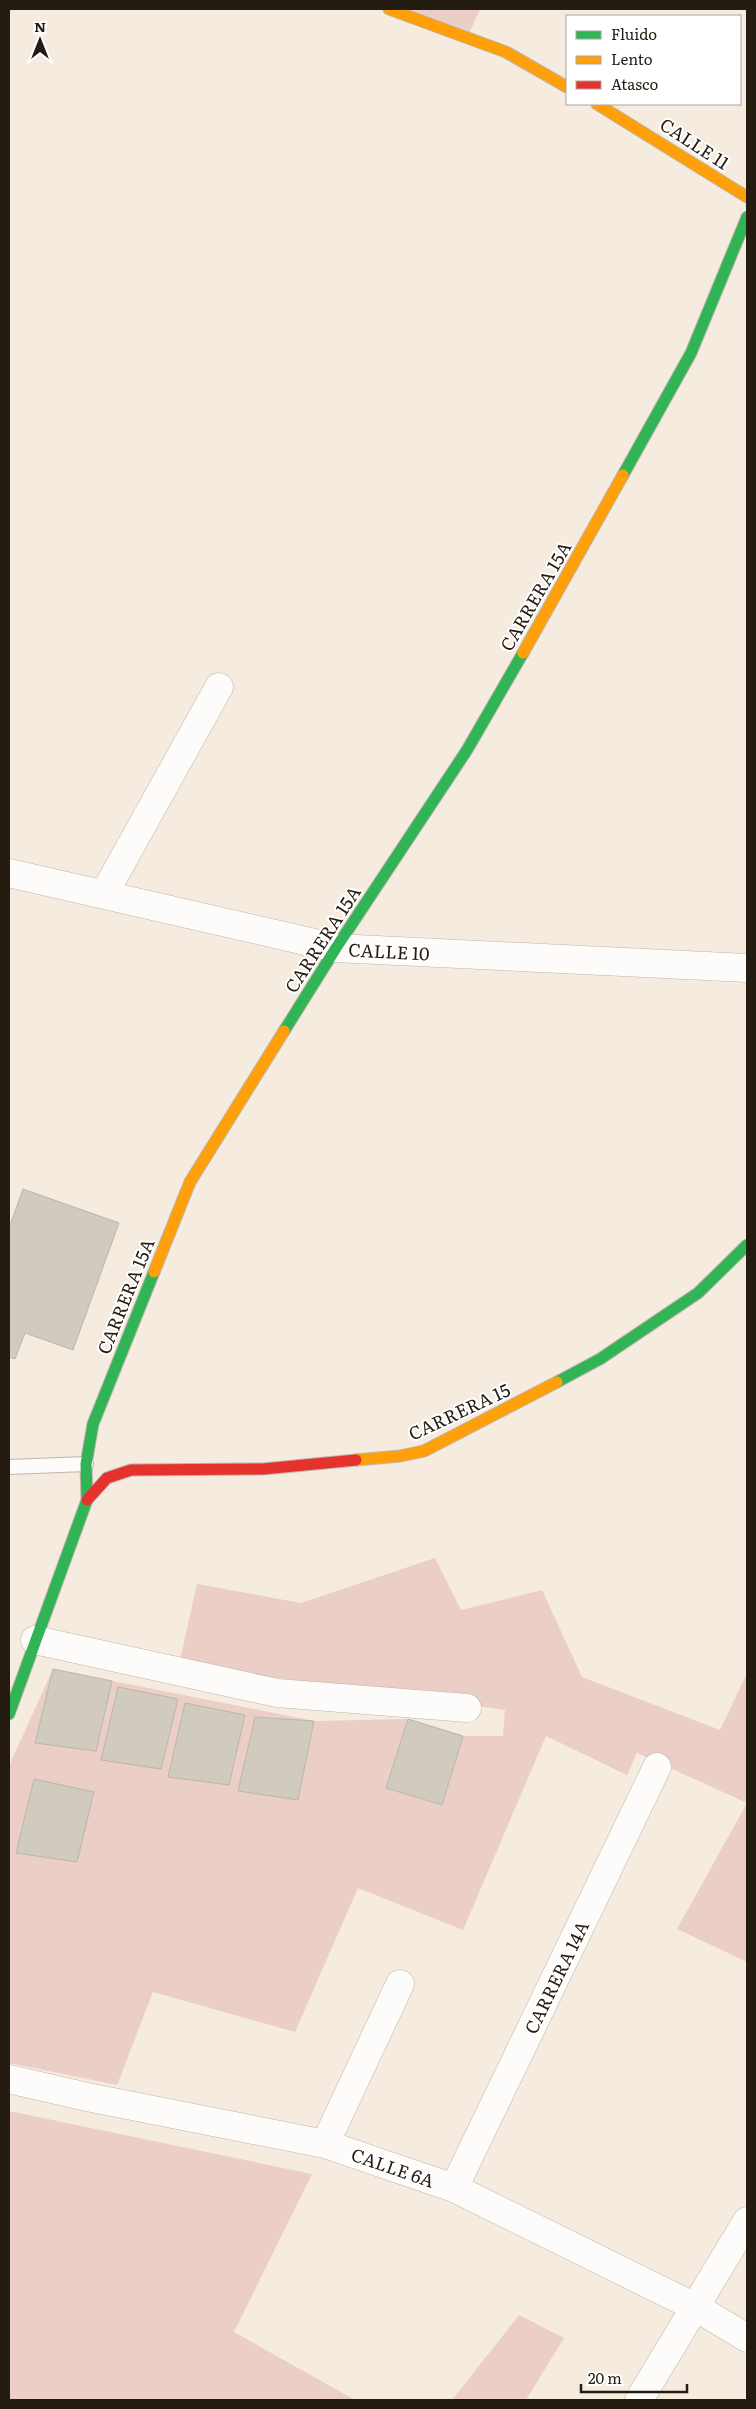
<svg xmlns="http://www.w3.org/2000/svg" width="756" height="2409" viewBox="0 0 756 2409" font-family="Literata,serif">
<rect width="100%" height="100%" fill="#f5ecdf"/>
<path fill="#ebcec5" d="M 407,9 L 480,9 L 470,32 Z
M 435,1558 L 461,1610 L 542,1590 L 582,1677 L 720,1730 L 747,1673 L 747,1962 L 677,1929 L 747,1803 L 637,1753 L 627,1775 L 546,1736 L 463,1930 L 358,1888 L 295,2032 L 153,1992 L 117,2085 L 9,2063 L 9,1766 L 53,1669 L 314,1721 L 408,1719 L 386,1788 L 441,1805 L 463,1736 L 503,1736 L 505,1710 L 179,1664 L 197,1584 L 301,1603 Z
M 9,2111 L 312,2174 L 234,2332 L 355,2400 L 9,2400 Z
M 519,2315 L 564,2338 L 526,2400 L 452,2400 Z"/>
<path fill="#d0cabf" stroke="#bbb6aa" d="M 23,1189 L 119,1223 L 73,1350 L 25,1333 L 15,1359 L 9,1357 L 9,1228 Z
M 53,1669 L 112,1681 L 96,1751 L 35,1743 Z
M 118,1687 L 178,1699 L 161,1769 L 101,1760 Z
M 185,1703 L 245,1715 L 229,1785 L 168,1777 Z
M 255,1717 L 314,1721 L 298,1800 L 238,1791 Z
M 408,1719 L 463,1736 L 442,1805 L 386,1788 Z
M 34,1779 L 94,1792 L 77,1862 L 16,1853 Z"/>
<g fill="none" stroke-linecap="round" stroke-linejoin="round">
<defs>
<path id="lane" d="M 9,1467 L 86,1464"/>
<path id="street" d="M 9,873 L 336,948 L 747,968
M 104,894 L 219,687
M 35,1640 L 277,1693 L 467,1708
M 9,2079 L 87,2097 L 325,2144 L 454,2188 L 697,2308 L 747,2338
M 325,2144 L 400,1984
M 454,2188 L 657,1767
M 639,2400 L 747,2221"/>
<path id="fast" d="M 623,475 L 691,353 L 747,217
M 284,1031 L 336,948 L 467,750 L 523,653
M 557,1382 L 600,1359 L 698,1293 L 747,1245
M 9,1714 L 87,1500 L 86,1464 L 93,1424 L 154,1272"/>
<path id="slow" d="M 389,9 L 506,52 L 567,87
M 597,104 L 747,197
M 523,653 L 623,475
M 154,1272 L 190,1182 L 284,1031
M 356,1460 L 400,1456 L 424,1451 L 557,1382"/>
<path id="jam" d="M 87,1500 L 107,1478 L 131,1470 L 263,1469 L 356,1460"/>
</defs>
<use href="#lane" stroke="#bdb5aa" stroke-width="16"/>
<use href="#street" stroke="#bdb5aa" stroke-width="29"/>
<use href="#fast" stroke="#bdb5aa" stroke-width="13"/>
<use href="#slow" stroke="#bdb5aa" stroke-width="13"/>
<use href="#jam" stroke="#bdb5aa" stroke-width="13"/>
<use href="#lane" stroke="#fefcfa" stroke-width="14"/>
<use href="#street" stroke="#fefcfa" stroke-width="28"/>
<use href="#fast" stroke="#30b455" stroke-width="11"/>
<use href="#slow" stroke="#ff9f0a" stroke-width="11"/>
<use href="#jam" stroke="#e5322d" stroke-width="11"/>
</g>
<g text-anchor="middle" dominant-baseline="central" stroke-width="4" stroke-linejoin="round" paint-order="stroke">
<g font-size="18" fill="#241c11" stroke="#fff">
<text transform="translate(695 143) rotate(33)">CALLE 11</text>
<text transform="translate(535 596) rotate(-60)">CARRERA 15A</text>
<text transform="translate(322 939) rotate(-57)">CARRERA 15A</text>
<text transform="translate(389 951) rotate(3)">CALLE 10</text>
<text transform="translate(125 1296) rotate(-68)">CARRERA 15A</text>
<text transform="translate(459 1411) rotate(-25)">CARRERA 15</text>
<text transform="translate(556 1977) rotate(-64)">CARRERA 14A</text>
<text transform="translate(393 2167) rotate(19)">CALLE 6A</text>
</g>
</g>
<rect width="756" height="2409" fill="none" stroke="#241c11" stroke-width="20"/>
<rect x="566" y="15" width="175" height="90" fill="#ffffff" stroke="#a7a4a0"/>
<rect x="576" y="31" width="25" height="8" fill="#30b455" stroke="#a7a4a0"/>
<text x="611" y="40" font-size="15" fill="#241c11">Fluido</text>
<rect x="576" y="56" width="25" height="8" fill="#ff9f0a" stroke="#a7a4a0"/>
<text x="611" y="65" font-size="15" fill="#241c11">Lento</text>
<rect x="576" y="81" width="25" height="8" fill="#e5322d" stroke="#a7a4a0"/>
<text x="611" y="90" font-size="15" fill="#241c11">Atasco</text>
<g transform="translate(40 40)" stroke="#ffffff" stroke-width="4" paint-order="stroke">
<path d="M0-4L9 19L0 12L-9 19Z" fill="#241c11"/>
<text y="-8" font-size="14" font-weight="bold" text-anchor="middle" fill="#241c11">N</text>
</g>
<path d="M581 2384v8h106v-8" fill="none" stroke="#241c11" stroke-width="2.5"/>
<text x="588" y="2384" font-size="15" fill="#241c11" stroke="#ffffff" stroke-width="4" paint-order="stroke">20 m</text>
</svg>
